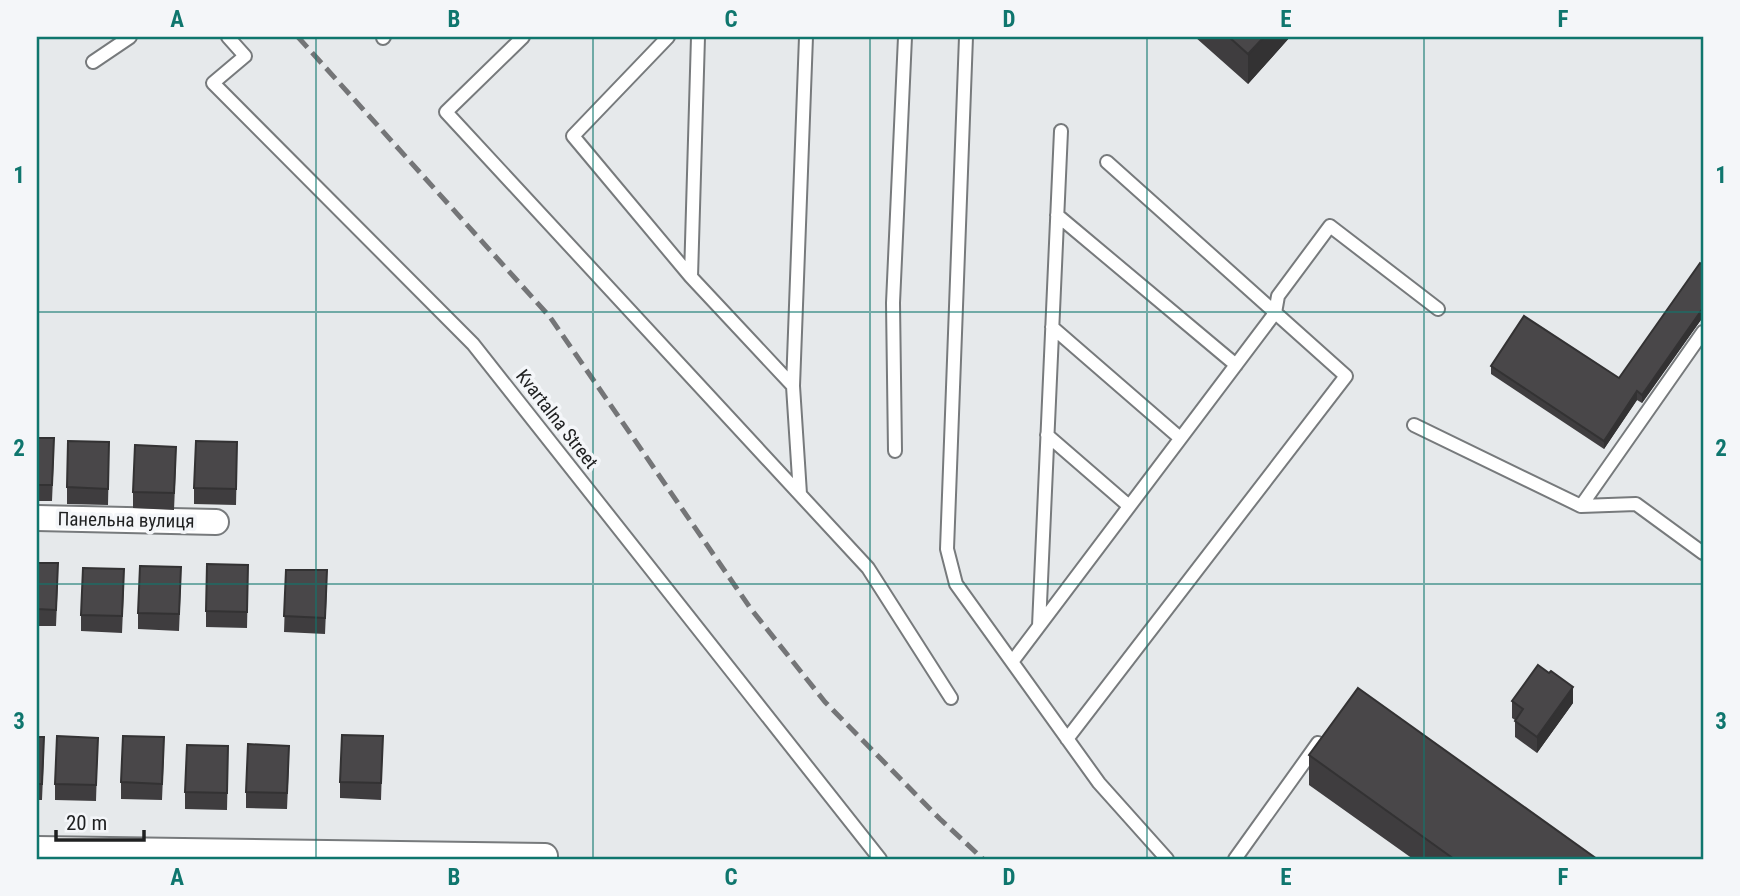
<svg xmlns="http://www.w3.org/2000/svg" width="1740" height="896" viewBox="0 0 1740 896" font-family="'Roboto Condensed',sans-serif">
<rect width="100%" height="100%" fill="#e6e9eb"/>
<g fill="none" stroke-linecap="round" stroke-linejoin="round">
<defs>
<path id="lane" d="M 228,37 L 245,56 L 213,83 L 473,344 L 880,859
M 523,37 L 446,112 L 868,568 L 951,698
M 668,37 L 573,136 L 691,277
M 698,37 L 691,277 L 793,386
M 966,37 L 947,549 L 956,584 L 1099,783 L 1167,859
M 383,38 L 384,37
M 93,62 L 130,37
M 1057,215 L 1236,365
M 1052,327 L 1180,438
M 1414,425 L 1581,506 L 1636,504 L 1703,553
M 1047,435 L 1129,506
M 895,451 L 893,303 L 905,37
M 800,494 L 793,386 L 806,37
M 1581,506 L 1703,332
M 1039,626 L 1061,131
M 1012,662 L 1275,313 L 1278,296 L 1330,226 L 1438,309
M 1067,739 L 1346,376 L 1107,162
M 1235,859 L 1318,743"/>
<path id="street" d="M 37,518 L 216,522
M 37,849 L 545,856 L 545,859"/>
</defs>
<use href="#lane" stroke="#777a7c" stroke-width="16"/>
<use href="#street" stroke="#777a7c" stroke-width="28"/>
<use href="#lane" stroke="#fff" stroke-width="12"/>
<use href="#street" stroke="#fff" stroke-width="24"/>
<path stroke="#747577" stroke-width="5" stroke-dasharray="14 7" stroke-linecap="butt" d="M 298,37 L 550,317 L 751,609 L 825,702 L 940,819 L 983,859"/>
</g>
<path fill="#3f3d3f" d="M 1195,37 L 1290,37 L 1248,84 Z
M 1703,265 L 1703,317 L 1642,403 L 1637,400 L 1604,449 L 1491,374 L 1491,366 L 1619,378 Z
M 37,438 L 54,454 L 52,501 L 37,501 Z
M 109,458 L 108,505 L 67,504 L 67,487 Z
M 237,459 L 236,505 L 194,504 L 194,488 Z
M 176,463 L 174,510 L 133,508 L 133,492 Z
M 37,563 L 58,579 L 56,626 L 37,626 Z
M 286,570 L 327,587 L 325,634 L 284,632 Z
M 248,582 L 247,628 L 206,627 L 206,611 Z
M 181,583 L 179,631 L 138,629 L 138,613 Z
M 124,586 L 122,633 L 81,631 L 81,615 Z
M 1512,701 L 1573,703 L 1537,753 L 1515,737 L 1515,720 L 1512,718 Z
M 383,736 L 381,800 L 340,798 L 340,782 Z
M 37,737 L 44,753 L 42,800 L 37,800 Z
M 98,738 L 96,801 L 55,800 L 55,784 Z
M 164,753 L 162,800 L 121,799 L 121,782 Z
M 1309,755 L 1597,859 L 1413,859 L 1309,785 Z
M 289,762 L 287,809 L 246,808 L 246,792 Z
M 228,763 L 227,810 L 185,809 L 185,792 Z"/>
<path fill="#333233" d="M 1264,37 L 1290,37 L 1248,84 L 1248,54 Z
M 1703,308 L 1703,317 L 1642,403 L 1642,395 Z
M 1637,391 L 1637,400 L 1604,449 L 1604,441 Z
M 1573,687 L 1573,703 L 1537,753 L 1537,737 Z"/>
<path fill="#494749" stroke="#333233" stroke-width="2" d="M 1229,37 L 1264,37 L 1248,54 Z
M 1700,263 L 1703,265 L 1703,308 L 1642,395 L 1637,391 L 1604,441 L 1491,366 L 1524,316 L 1619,378 Z
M 37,438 L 54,438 L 52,485 L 37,485 Z
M 68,441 L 109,442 L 108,489 L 67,487 Z
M 196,441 L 237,442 L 236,489 L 194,488 Z
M 135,445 L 176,447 L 174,493 L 133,492 Z
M 37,563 L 58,563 L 56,610 L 37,609 Z
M 207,564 L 248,565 L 247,612 L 206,611 Z
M 140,566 L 181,567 L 179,614 L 138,613 Z
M 83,568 L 124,569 L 122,616 L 81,615 Z
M 286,570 L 327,570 L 325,618 L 284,616 Z
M 1538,665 L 1549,673 L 1551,671 L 1573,687 L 1537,737 L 1515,721 L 1523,709 L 1512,701 Z
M 1358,688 L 1597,859 L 1454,859 L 1309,755 Z
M 342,735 L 383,736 L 381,783 L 340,782 Z
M 57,736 L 98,738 L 96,785 L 55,784 Z
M 123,736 L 164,737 L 162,784 L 121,782 Z
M 37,737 L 44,737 L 42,784 L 37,784 Z
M 248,744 L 289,746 L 287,793 L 246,792 Z
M 187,745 L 228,746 L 227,793 L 185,792 Z"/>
<path fill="none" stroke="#0f766e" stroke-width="2" stroke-opacity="0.55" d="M 316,37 L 316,859M 593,37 L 593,859M 870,37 L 870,859M 1147,37 L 1147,859M 1424,37 L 1424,859M 37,312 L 1703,312M 37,584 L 1703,584"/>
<g text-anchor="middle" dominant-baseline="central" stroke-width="7" stroke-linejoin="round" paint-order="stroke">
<g font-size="19" fill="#1f2021" stroke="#f4f6f9">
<text transform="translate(557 419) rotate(52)">Kvartalna Street</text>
<text transform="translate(126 520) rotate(1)">Панельна вулиця</text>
</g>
</g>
<rect width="1740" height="896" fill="none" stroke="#f4f6f9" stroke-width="77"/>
<path d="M56 830v10h88v-10" fill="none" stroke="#1f2021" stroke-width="3.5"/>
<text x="66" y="830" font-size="21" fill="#1f2021" stroke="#f4f6f9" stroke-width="5" paint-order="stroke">20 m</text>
<rect x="38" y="38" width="1664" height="820" fill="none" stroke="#0f766e" stroke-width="2.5"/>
<g font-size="23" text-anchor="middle" font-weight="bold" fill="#0f766e">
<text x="177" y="27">A</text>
<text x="454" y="27">B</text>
<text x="731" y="27">C</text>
<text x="1009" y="27">D</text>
<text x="1286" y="27">E</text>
<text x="1563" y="27">F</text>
<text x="19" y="183">1</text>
<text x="1721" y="183">1</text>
<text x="19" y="456">2</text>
<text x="1721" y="456">2</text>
<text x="19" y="729">3</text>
<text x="1721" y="729">3</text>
<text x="177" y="885">A</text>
<text x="454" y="885">B</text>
<text x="731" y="885">C</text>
<text x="1009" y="885">D</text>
<text x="1286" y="885">E</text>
<text x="1563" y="885">F</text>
</g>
</svg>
